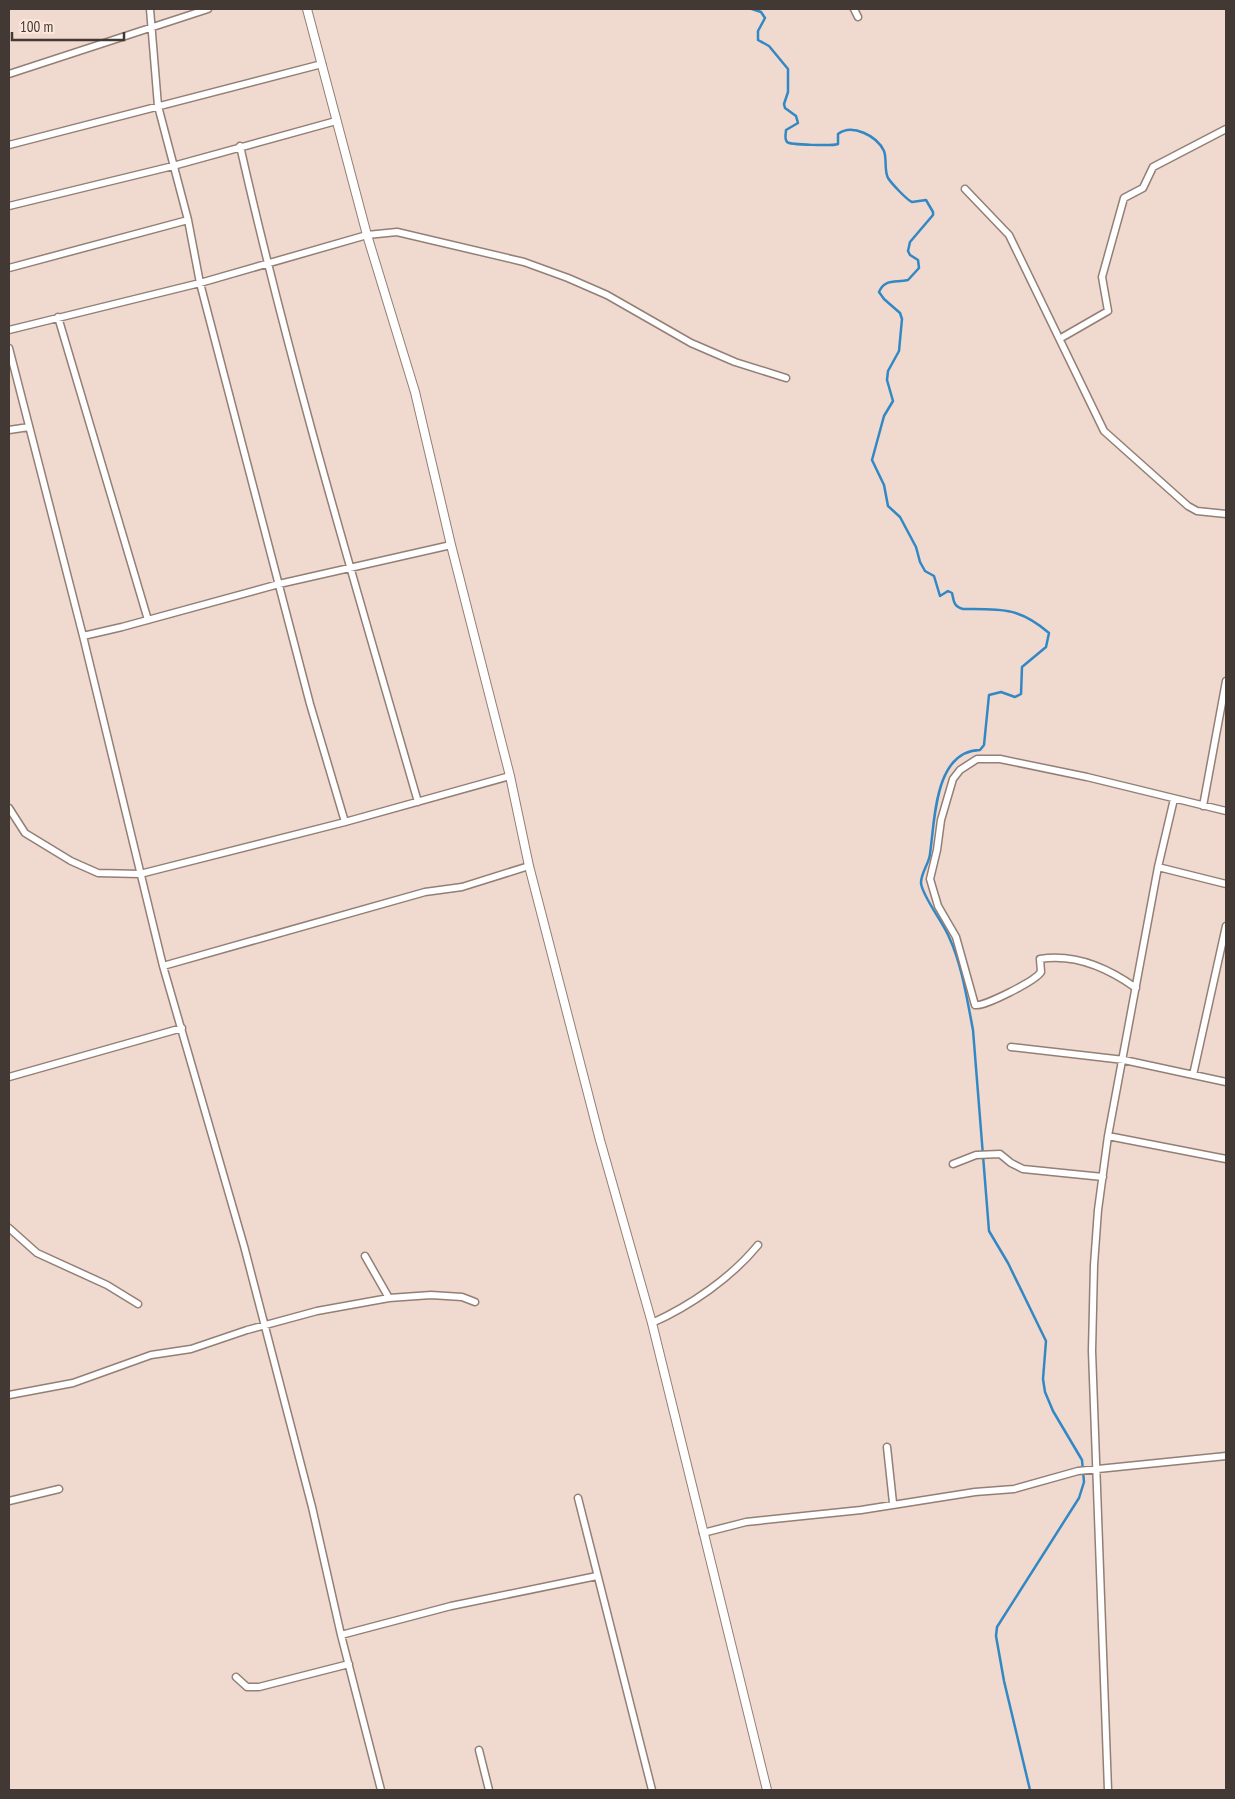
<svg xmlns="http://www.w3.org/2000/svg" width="1235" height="1799" viewBox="0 0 1235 1799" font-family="'PT Sans Narrow',sans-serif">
<rect width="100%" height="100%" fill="#f0d9ce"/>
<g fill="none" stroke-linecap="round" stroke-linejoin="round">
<path stroke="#3288c5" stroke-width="2.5" d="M 752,9 L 761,12 L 765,18 L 758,31 L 758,40 L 769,46 L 788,69 L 788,92 L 784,104 L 785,108 L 796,116 L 798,123 L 786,130 C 786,134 784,139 787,142 C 790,145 833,146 838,144 L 838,134 C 852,123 877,136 884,151 C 887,159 884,170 888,178 C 892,184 907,200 912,202 L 926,200 L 933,212 L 933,215 L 910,242 L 908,251 L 910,255 L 918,260 L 919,268 L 908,280 C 896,283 885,278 879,292 L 884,299 L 900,313 L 902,319 L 899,351 L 888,371 L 887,380 L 893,401 L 884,416 L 872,460 L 884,485 L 888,506 L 900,517 L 916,547 L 920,562 L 925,571 L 934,576 L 940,596 L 948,591 L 952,593 C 954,601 953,606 963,609 C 1001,609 1019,607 1049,633 L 1046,647 L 1022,667 L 1021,694 L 1015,697 L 1001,692 L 989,695 L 984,745 L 980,750 C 934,751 935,821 930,854 C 929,864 921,872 921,883 C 922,896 943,922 949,937 C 962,965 967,999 973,1030 L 989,1231 L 1008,1263 L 1046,1341 L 1043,1379 L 1045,1392 L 1053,1411 L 1082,1460 L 1084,1482 L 1079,1498 L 997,1627 L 996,1636 L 1004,1681 L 1030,1790"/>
<defs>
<path id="minor" d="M 150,9 L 158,106 L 188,220 L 200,283 L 310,704 L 345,822
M 854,9 L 858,17
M 9,74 L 208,9
M 9,145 L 322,64
M 240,146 C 290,367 355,584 418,802
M 965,189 L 1009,235 L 1104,431 L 1188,506 L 1197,511 L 1226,514
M 9,206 L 173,166 L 336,121
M 9,268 L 188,220
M 58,317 L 148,620
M 9,330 L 200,283 L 367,235 L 397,232 L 524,262 L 568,278 L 607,295 L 691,343 L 735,362 L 786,378
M 1061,338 L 1108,311 L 1102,277 L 1124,198 L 1143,188 L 1153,167 L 1226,129
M 9,348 L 83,636 L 163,966 L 244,1246 L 312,1507 L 341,1635 L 381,1790
M 9,430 L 29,427
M 83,636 L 122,627 L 279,584 L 451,545
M 1203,806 L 1226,681
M 9,808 L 25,833 L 71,861 L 98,873 L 140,874 L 345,822 L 510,776
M 1158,867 L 1226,884
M 163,966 L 425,892 L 462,887 L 529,866
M 1136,988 C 1108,968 1076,953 1040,959 L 1041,972 C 1035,981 984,1007 975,1005 L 956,937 L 938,906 L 930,879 L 937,850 L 941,820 L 953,779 L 960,770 L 977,759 L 1000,759 L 1087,777 L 1226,811
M 1011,1047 L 1124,1060 L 1226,1082
M 1193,1075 L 1226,926
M 9,1077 L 182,1028
M 1108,1136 L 1226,1159
M 953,1164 L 976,1155 L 1000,1154 L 1011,1163 L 1023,1169 L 1103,1177
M 9,1228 L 37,1253 L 107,1285 L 138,1304
M 365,1256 L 389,1298
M 652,1323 C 690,1306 731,1278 758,1245
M 9,1395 L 73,1383 L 151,1355 L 191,1349 L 247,1330 L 317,1311 L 389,1298 L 431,1295 L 462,1297 L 475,1302
M 887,1447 L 893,1503
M 578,1498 L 652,1790
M 9,1501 L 59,1489
M 703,1533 L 746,1522 L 861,1510 L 975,1492 L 1014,1489 L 1078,1471 L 1226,1456
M 341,1635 L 451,1606 L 597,1576
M 236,1677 L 247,1687 L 259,1687 L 349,1664
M 479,1750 L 489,1790
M 1108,1790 L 1092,1351 L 1094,1265 L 1098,1210 L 1108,1136 L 1158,867 L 1174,799"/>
<path id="tertiary" d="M 307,9 L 367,235 L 415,392 L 451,545 L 510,776 L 529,866 L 600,1140 L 652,1323 L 767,1790"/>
</defs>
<use href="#minor" stroke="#937f75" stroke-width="9"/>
<use href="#tertiary" stroke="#937f75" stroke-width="10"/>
<use href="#minor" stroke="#fff" stroke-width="6"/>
<use href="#tertiary" stroke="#fff" stroke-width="8"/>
</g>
<rect width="1235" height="1799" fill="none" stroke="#423935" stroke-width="20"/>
<path d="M12 32v8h112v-8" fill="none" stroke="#423935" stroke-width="2.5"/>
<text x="20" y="32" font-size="15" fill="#423935" stroke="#fde6db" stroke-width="4" paint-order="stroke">100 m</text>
</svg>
